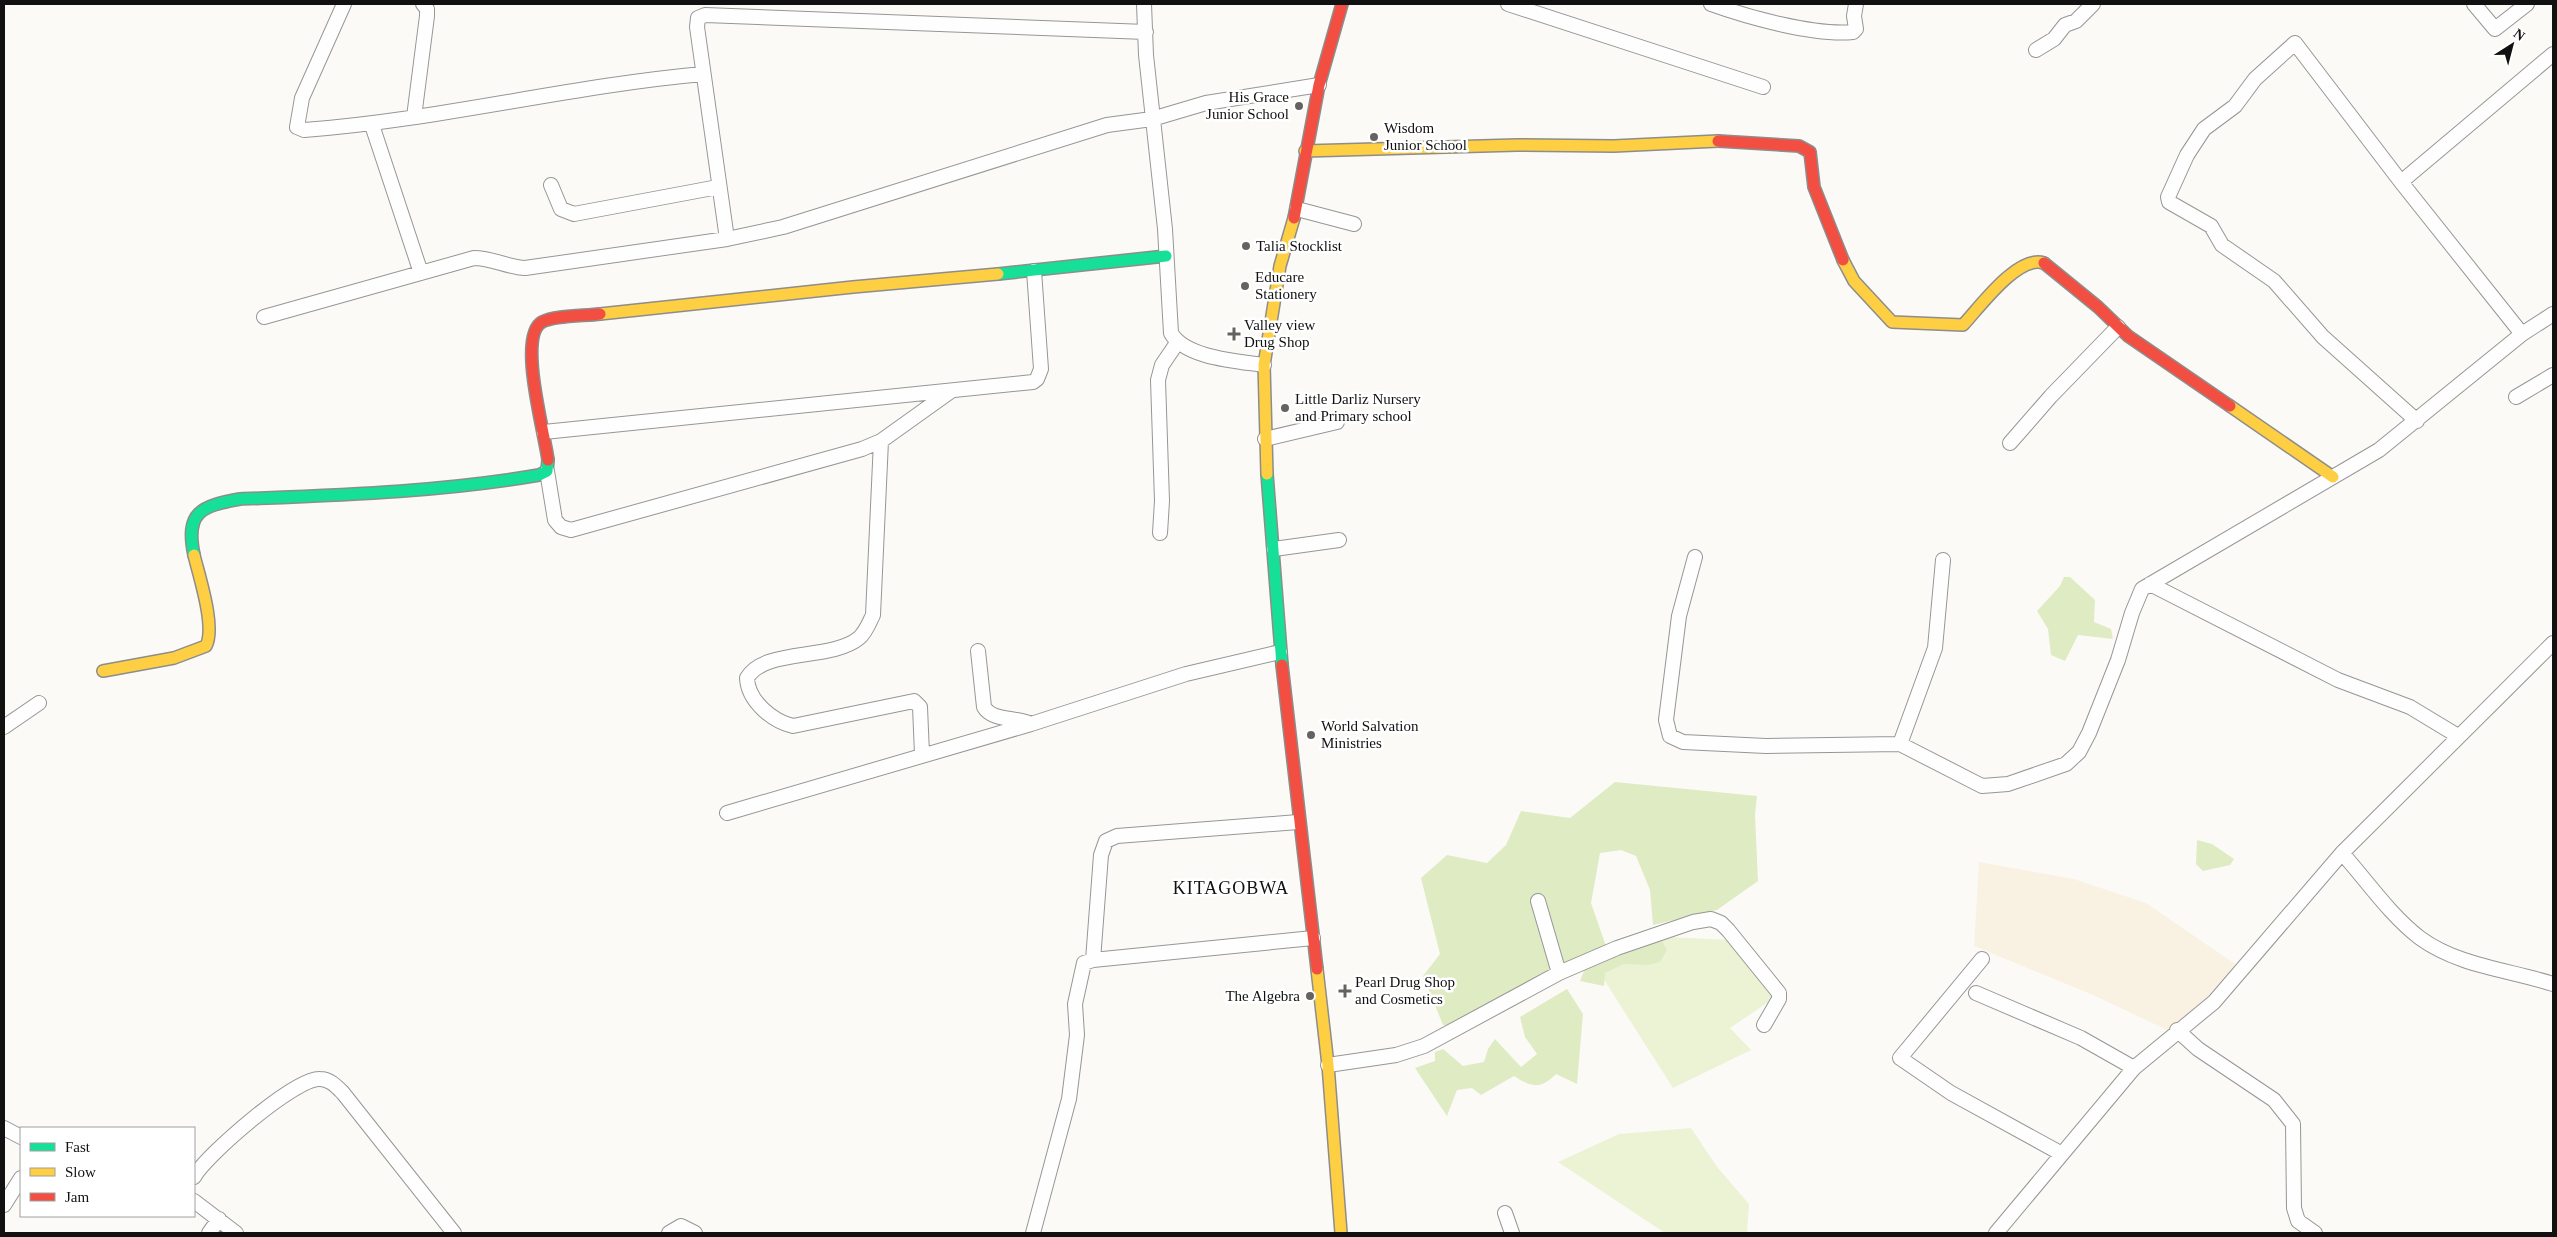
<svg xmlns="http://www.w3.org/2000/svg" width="2557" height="1237" viewBox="0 0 2557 1237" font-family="'Times New Roman',serif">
<rect width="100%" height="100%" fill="#fcfaf7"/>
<path fill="#f9f2e3" d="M 1979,862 L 2074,879 L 2146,903 L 2244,970 L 2180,1036 L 2093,995 L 1974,946 Z"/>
<path fill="#ecf3d5" d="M 1667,937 L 1732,940 L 1776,997 L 1730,1028 L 1751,1050 L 1673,1088 L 1594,964 Z
M 1691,1128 L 1717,1167 L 1749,1204 L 1747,1233 L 1665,1233 L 1558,1162 L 1619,1134 Z"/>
<path fill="#dfebc3" d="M 2064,577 L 2070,577 L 2095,600 L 2094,622 L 2111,629 L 2113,639 L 2078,635 L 2065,661 L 2051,655 L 2048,629 L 2037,611 L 2060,586 Z
M 1615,782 L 1757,796 L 1755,815 L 1758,881 L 1717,910 L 1653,925 L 1650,890 L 1636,856 L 1621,850 L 1600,853 L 1591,903 L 1607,949 L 1457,1026 L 1443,1025 L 1423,976 L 1440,954 L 1421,878 L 1447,855 L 1487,863 L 1506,845 L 1521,811 L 1570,818 Z
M 2197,840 L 2212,844 L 2234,859 L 2230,865 L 2203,871 L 2196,864 Z
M 1662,941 L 1667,950 L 1660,962 L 1647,965 L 1624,964 L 1605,973 L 1604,986 L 1580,981 L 1586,966 Z
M 1567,989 L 1583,1014 L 1577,1084 L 1556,1074 C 1540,1090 1531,1087 1514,1076 L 1481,1095 L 1472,1088 L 1457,1090 L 1447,1116 L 1415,1068 L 1435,1061 L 1435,1052 L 1443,1049 L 1463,1066 L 1484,1062 L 1488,1049 L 1495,1039 L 1521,1067 L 1537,1054 L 1525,1037 L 1520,1017 Z"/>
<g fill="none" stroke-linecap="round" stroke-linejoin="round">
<defs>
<path id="street" d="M 344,4 L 302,98 L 297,127 L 304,130 C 438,120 569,86 703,74
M 1144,4 L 1146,55 L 1165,229 L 1171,333 C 1185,358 1237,361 1264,365
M 1508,4 L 1763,87
M 1711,4 C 1747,17 1815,36 1853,32 L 1856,29 L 1854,16 L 1856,4
M 2474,4 L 2495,29 L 2527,4
M 2036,50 L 2054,39 L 2065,25 L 2076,21 L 2093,4
M 414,117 L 427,16 L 427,9 L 423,4
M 372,125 L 421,273
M 2401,182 L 2553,54
M 551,185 L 561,209 L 574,214 L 718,187
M 1297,209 L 1354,224
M 727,239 L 697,27 L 698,18 L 705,15 L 1146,32
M 264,317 L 474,258 C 492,258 507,267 525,268 L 727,239 L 783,227 L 1107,125 L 1152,119 L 1206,103 L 1319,85
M 2516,397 L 2553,375
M 2417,421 L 2323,337 L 2274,281 L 2222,245 L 2211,226 L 2169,202 L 2168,197 L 2187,155 L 2204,129 L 2235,106 L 2255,79 L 2295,43 L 2401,182 L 2522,334
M 544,432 L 1033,382 L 1037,379 L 1041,369 L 1034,271
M 1265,439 L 1337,422
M 881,441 L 873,615 C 869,623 866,632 859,638 C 831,661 764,648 747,678 C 748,701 772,721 793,726 L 914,701 L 920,707 L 922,754
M 2010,443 L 2051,396 L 2118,327
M 547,471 L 555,520 L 561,527 L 571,530 L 862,449 L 881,441 L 951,391
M 1160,533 L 1162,501 L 1158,380 L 1162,365 L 1177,343
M 1274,549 L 1339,540
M 1695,557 L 1679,616 L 1666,720 L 1670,736 L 1683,742 L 1766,746 L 1900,744
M 1943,560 L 1935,648 L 1900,744 L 1982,786 L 2008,784 L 2066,764 L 2079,752 L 2089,733 L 2118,660 L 2132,613 L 2142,589 L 2379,450 L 2522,334 L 2553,314
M 2150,584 L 2338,680 L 2410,707 L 2458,736
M 978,651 L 984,707 C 992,721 1016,717 1031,724
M 4,727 L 39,703
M 727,813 L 1031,724 L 1186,674 L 1280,652
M 2342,853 C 2367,881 2390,915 2420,938 C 2458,966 2510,970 2553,984
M 1538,901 L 1559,973
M 1982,959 L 1900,1058 L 1951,1093 L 2062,1154
M 1093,960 L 1313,938
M 1976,993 L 2081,1038 L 2134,1068
M 2177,1030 L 2198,1049 L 2274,1100 L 2293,1124 L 2294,1208 L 2298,1221 L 2315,1233
M 1328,1065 L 1396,1055 L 1424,1046 L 1559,973 L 1617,948 L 1693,922 L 1711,919 L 1721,923 L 1728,930 L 1779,993 L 1779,999 L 1764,1025
M 4,1128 L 21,1137
M 194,1177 C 205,1156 296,1077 320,1079 C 330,1079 337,1087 343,1093 L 454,1233
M 194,1201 L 236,1233
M 4,1205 L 21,1178
M 1505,1213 L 1512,1233
M 209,1233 L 219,1219
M 669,1233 L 681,1226 L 695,1233
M 1033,1233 L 1069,1099 L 1077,1035 L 1075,1004 L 1084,963 L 1093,960 L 1101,855 L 1106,841 L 1117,836 L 1298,822
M 1996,1233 L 2134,1068 L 2214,1002 L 2342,853 L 2553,643"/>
<path id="fast" d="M 998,274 L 1166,256
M 1267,474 L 1282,665
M 194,555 C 185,512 201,506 240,499 C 340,495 440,492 539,475 L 547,471 L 548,460"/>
<path id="slow" d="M 1305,151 L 1517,145 L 1614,146 L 1718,141
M 1843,260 L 1854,281 L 1892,322 L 1963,325 C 1979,308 2018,254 2044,263
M 600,314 L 853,287 L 998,274
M 2230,406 L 2333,477
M 1267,474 L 1264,365 L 1280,266 L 1294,218
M 103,671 L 174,658 L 206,646 C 216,627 199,576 194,555
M 1317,969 L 1328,1065 L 1341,1233"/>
<path id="jam" d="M 1718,141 L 1799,146 L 1810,152 L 1814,187 L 1843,260
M 1294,218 L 1319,85 L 1342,4
M 2044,263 L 2098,307 L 2128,336 L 2230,406
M 548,460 C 545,434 517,336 542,322 C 555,315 585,316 600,314
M 1282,665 L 1317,969"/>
</defs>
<use href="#street" stroke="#979695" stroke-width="16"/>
<use href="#fast" stroke="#8d8d8b" stroke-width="14"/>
<use href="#slow" stroke="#8d8d8b" stroke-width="14"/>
<use href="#jam" stroke="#8d8d8b" stroke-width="14"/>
<use href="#street" stroke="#fffefe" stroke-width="14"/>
<use href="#fast" stroke="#16e098" stroke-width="11"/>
<use href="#slow" stroke="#ffcf43" stroke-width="11"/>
<use href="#jam" stroke="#f24e42" stroke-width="11"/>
</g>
<g fill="#636362" stroke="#fff" stroke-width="2">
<circle cx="1299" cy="106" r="5"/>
<circle cx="1374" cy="137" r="5"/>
<circle cx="1246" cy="246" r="5"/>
<circle cx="1245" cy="286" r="5"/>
<path d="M1231.5 326.5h5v5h5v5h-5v5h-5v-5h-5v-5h5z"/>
<circle cx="1285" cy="408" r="5"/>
<circle cx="1311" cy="735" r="5"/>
<path d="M1342.5 983.5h5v5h5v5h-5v5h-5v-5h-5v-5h5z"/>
<circle cx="1310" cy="996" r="5"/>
</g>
<g text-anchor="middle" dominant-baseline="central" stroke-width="5" stroke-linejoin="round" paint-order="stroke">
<g font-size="15" fill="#111" stroke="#fff" text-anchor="start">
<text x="1289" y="97" text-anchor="end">His Grace<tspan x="1289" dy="17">Junior School</tspan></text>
<text x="1384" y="128">Wisdom<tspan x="1384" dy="17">Junior School</tspan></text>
<text x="1256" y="246">Talia Stocklist</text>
<text x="1255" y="277">Educare<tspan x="1255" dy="17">Stationery</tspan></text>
<text x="1244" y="325">Valley view<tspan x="1244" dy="17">Drug Shop</tspan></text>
<text x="1295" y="399">Little Darliz Nursery<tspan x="1295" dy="17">and Primary school</tspan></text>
<text x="1321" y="726">World Salvation<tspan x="1321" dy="17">Ministries</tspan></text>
<text x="1355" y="982">Pearl Drug Shop<tspan x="1355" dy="17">and Cosmetics</tspan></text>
<text x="1300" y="996" text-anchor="end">The Algebra</text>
</g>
<g font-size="18" letter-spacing="1" fill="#111" stroke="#fff">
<text x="1231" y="888">KITAGOBWA</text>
</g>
</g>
<rect width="2557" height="1237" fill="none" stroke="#111111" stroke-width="10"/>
<rect x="20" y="1127" width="175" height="90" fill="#ffffff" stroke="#a0a0a0"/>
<rect x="30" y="1143" width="25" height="8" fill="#16e098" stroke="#a0a0a0"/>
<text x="65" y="1152" font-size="15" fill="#111111">Fast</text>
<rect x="30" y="1168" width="25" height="8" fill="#ffcf43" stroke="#a0a0a0"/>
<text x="65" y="1177" font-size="15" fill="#111111">Slow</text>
<rect x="30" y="1193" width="25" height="8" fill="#f24e42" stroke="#a0a0a0"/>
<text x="65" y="1202" font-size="15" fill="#111111">Jam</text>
<g transform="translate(2512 45) rotate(36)" stroke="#ffffff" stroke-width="4" paint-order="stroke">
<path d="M0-4L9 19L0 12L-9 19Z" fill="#111111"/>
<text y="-8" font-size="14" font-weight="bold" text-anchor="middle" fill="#111111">N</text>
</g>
</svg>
